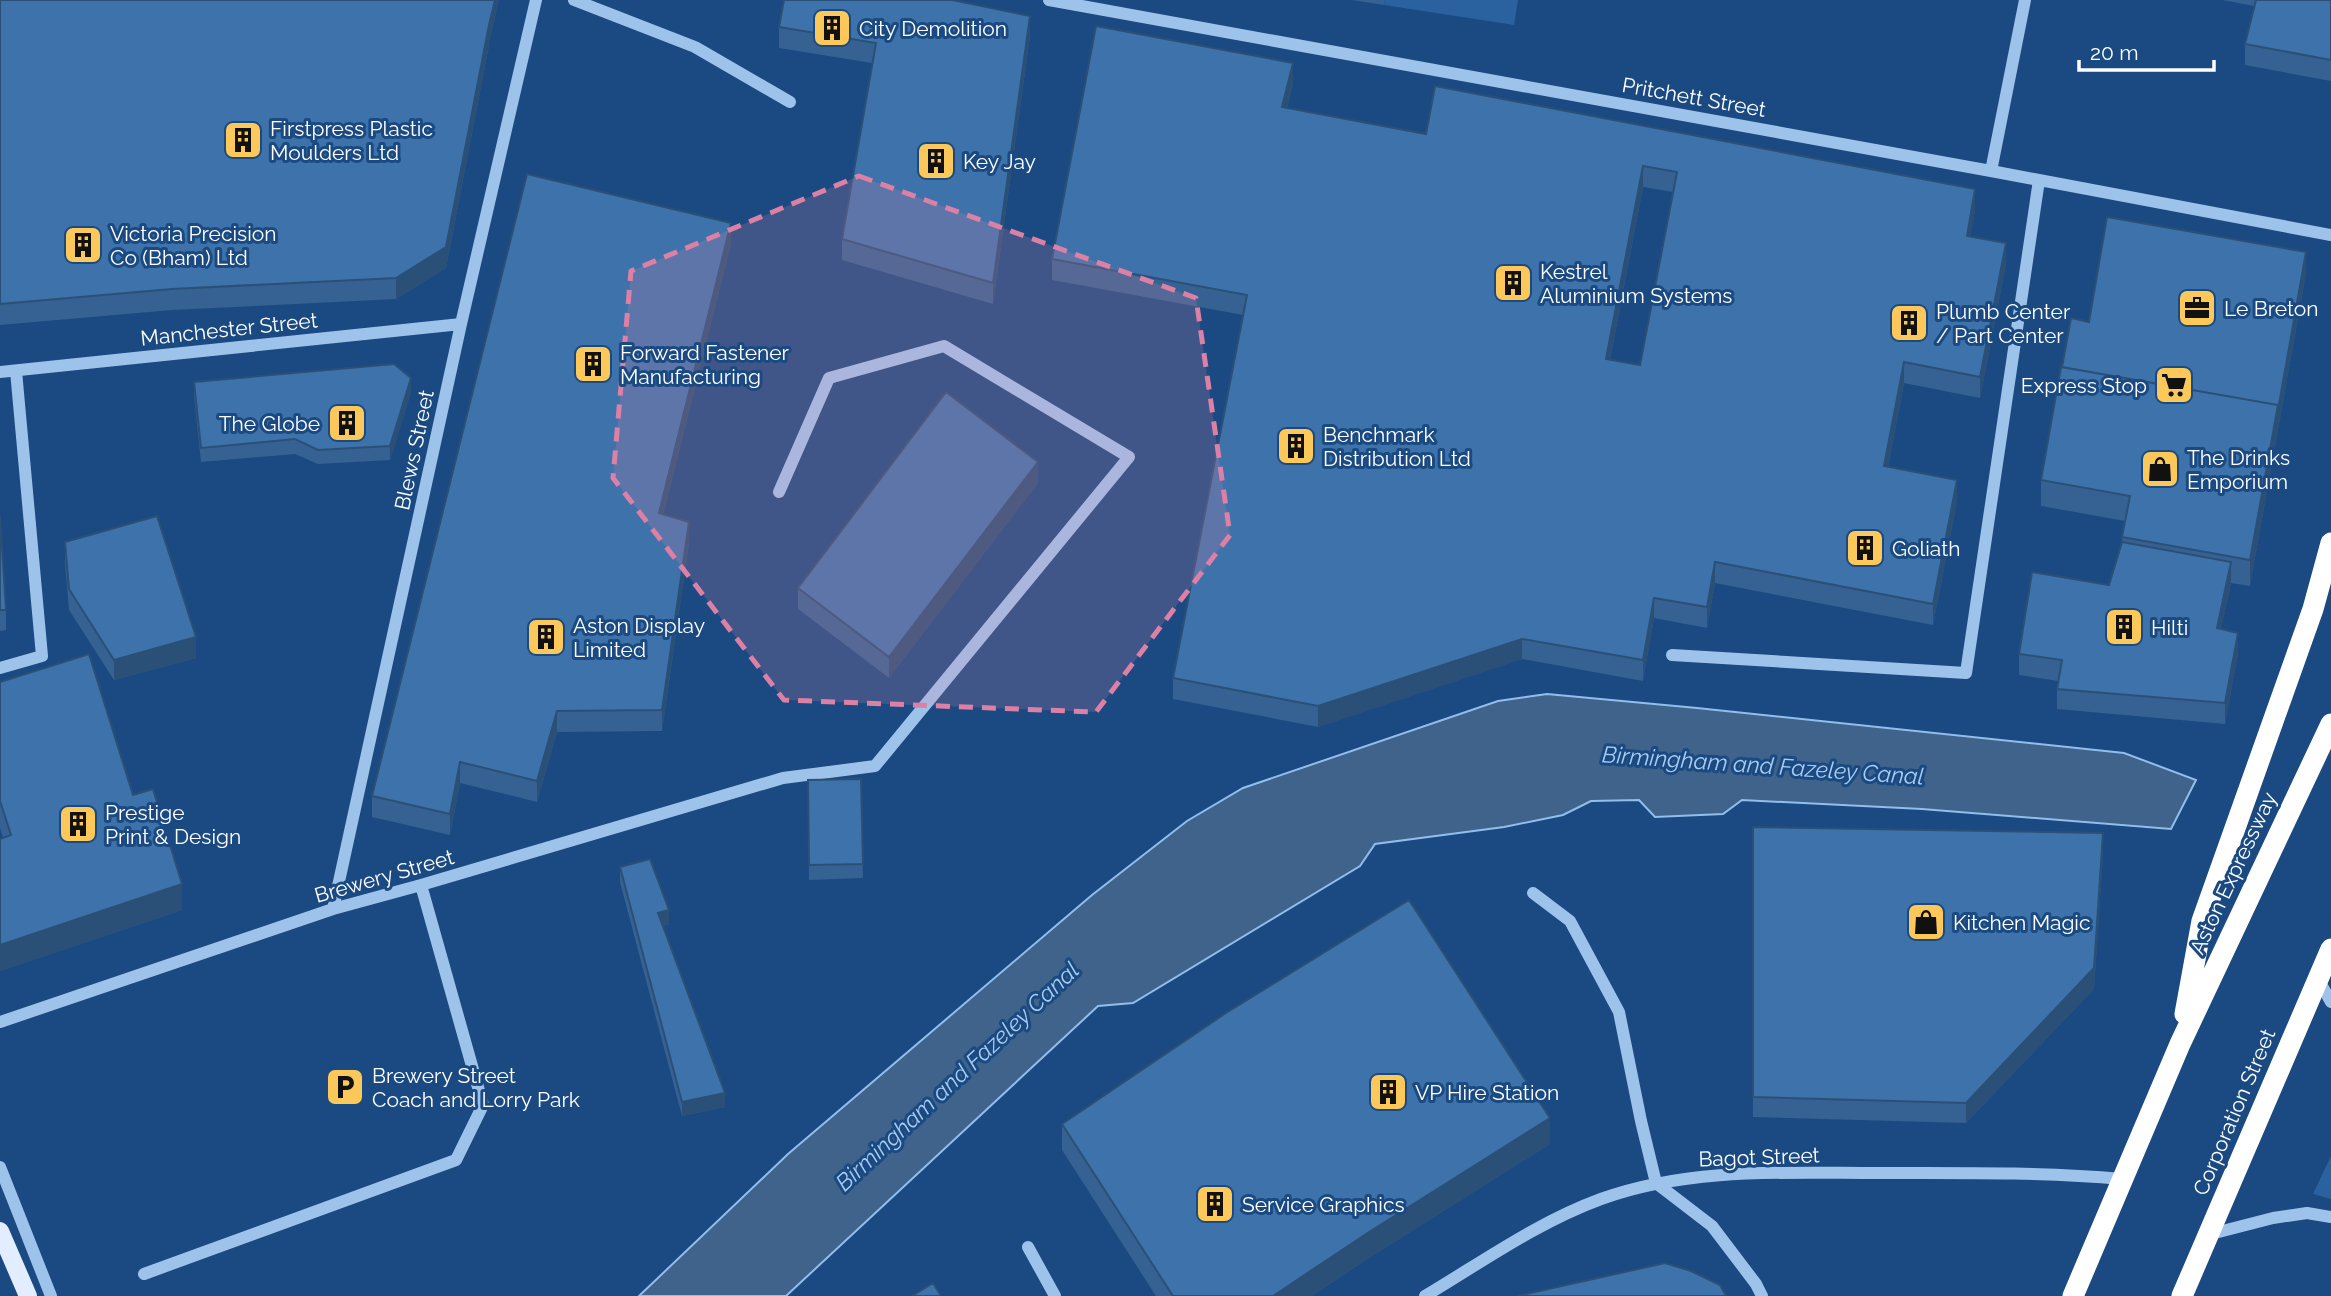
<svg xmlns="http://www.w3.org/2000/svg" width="2331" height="1296" viewBox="0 0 2331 1296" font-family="Raleway,sans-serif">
<rect width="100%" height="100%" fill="#1a4a81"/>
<path fill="#29629e" d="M 1385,0 L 1518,0 L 1514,25 L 1384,5 Z
M 2331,1156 L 2331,1199 L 2313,1194 Z"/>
<path fill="#3f638b" stroke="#91beed" stroke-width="2" d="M 1547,694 L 1697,708 L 2124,753 L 2196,780 L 2171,829 L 1922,809 L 1742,800 L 1723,814 L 1655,817 L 1639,800 L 1591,801 L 1563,815 L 1504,827 L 1375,844 L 1360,866 L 1133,1003 L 1098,1006 L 786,1296 L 639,1296 L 788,1154 L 1092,895 L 1187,821 L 1243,788 L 1498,701 Z"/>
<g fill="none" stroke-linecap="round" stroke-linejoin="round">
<path stroke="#9ec3eb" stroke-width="12" d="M 574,0 L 695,47 L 790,102
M 1049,0 L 1991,171 L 2331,235
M 1991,171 L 2025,0
M 0,372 L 461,324
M 1672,655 L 1966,673 L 2039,180
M 0,668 L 42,656 L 16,371
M 1533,893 L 1570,921 L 1619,1012 L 1641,1121 L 1656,1183 L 1712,1226 L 1756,1284 L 1762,1296
M 333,909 L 461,324 L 536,0
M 2318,979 L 2331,1002
M 0,1022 L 333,909 L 421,885 L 783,778 L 875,766 L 1129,457 L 944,346 L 829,378 L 779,492
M 0,1167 L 51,1296
M 2207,1235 L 2273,1218 L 2307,1213 L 2331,1217
M 1028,1247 L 1055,1296
M 144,1274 L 456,1160 L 483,1105 L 421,885
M 1425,1296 C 1482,1262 1538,1222 1601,1199 C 1690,1167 1786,1173 1879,1173 C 1960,1173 2041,1172 2122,1179"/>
<path stroke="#e2eeff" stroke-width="18" d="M 0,1231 L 28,1296"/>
<path stroke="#fff" stroke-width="21" d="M 2185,1014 L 2202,921 L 2313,609 L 2331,543
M 2073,1296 L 2180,1044 L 2331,724
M 2182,1296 L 2331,949"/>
</g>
<path fill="#356292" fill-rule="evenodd" d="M 0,0 L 489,45 L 446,268 L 396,299 L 172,310 L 0,325 Z
M 1352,0 L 1385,0 L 1384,5 Z
M 2222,0 L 2331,0 L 2331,81 L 2245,65 L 2245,44 L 2254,6 Z
M 779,27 L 1030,36 L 993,304 L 842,260 L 842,239 L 872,63 L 779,48 Z
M 1293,84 L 1287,108 L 1426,134 L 1975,210 L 1970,237 L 2006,264 L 1980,398 L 1904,383 L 1888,467 L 1957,501 L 1933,625 L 1715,583 L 1707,628 L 1654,618 L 1643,681 L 1522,659 L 1318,727 L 1173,699 L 1173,678 L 1243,315 L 1052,280 L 1052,259 ZM 1643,187 L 1673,192 L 1640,365 L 1610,360 Z
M 731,244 L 663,515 L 689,543 L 662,731 L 557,732 L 537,802 L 460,783 L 450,835 L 372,817 L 372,796 Z
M 2306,273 L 2250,586 L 2231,583 L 2221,629 L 2238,653 L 2225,724 L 2057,709 L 2057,689 L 2058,681 L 2019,675 L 2019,654 L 2109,585 L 2122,542 L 2125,521 L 2041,506 L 2041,480 L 2062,367 L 2089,322 Z
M 194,382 L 411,392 L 390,460 L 318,464 L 295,454 L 201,462 L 194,396 Z
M 1038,483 L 889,678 L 798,609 L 798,588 Z
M 0,516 L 6,610 L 6,630 L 0,631 Z
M 65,542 L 196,658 L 114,680 L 69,610 L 65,563 Z
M 0,682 L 133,795 L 182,910 L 0,971 L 0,839 L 3,838 L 0,828 Z
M 861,779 L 863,878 L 809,880 L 808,780 Z
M 1753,827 L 2103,854 L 2094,989 L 1966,1123 L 1753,1117 Z
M 620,867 L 669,924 L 663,926 L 725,1107 L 682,1116 L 620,882 Z
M 1062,1124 L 1550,1144 L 1369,1258 L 1312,1296 L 1156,1296 L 1062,1150 Z"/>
<path fill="#2b5077" d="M 495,0 L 499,0 L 489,45 L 446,268 L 396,299 L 396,278 L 489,25 Z
M 1030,16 L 1030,36 L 993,304 L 993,283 Z
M 1293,63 L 1293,84 L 1282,128 L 1282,107 Z
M 1643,166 L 1643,187 L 1606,380 L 1606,359 Z
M 1975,189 L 1975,210 L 1967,257 L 1967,236 Z
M 731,223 L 731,244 L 659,534 L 659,513 Z
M 2006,243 L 2006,264 L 1980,398 L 1980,377 Z
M 2306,252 L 2306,273 L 2250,586 L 2250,560 Z
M 1904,362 L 1904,383 L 1884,487 L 1884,466 Z
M 411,378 L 411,392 L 390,460 L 390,446 Z
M 1038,462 L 1038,483 L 889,678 L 889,657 Z
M 1957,480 L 1957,501 L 1933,625 L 1933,604 Z
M 689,522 L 689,543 L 662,731 L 662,710 Z
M 1715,562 L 1715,583 L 1707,628 L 1707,607 Z
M 2231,562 L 2231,583 L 2217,649 L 2217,628 Z
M 1654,598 L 1654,618 L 1643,681 L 1643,660 Z
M 2238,633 L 2238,653 L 2225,724 L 2225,703 Z
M 196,637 L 196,658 L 114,680 L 114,660 Z
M 1522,639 L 1522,659 L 1318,727 L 1318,706 Z
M 557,711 L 557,732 L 537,802 L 537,781 Z
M 460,762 L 460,783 L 450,835 L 450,814 Z
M 2103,833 L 2103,854 L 2094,989 L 1966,1123 L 1966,1103 Z
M 182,884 L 182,910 L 0,971 L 0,945 Z
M 669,910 L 669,924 L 658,927 L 658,913 Z
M 725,1093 L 725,1107 L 682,1116 L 682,1102 Z
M 1550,1118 L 1550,1144 L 1369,1258 L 1312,1296 L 1273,1296 L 1369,1232 Z"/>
<path fill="#3e72aa" stroke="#2b5077" stroke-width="2" fill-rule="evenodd" d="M 0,0 L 495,0 L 489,25 L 446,247 L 396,278 L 172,289 L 0,304 Z
M 784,0 L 952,0 L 1030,16 L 993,283 L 842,239 L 876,43 L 779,27 Z
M 2256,0 L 2331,0 L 2331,60 L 2245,44 Z
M 1096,26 L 1293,63 L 1282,107 L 1426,134 L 1435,86 L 1975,189 L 1967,236 L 2006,243 L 1980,377 L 1904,362 L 1884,466 L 1957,480 L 1933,604 L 1715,562 L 1707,607 L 1654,598 L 1643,660 L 1522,639 L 1318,706 L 1173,678 L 1247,295 L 1052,259 ZM 1643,166 L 1677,172 L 1640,365 L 1606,359 Z
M 527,174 L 731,223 L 659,513 L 689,522 L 662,710 L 557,711 L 537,781 L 460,762 L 450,814 L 372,796 Z
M 2107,217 L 2306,252 L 2278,410 L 2278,405 L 2062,367 L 2071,318 L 2089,322 Z
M 394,364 L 411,378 L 390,446 L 318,450 L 295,439 L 201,448 L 194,382 Z
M 2061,367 L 2278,405 L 2250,560 L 2122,537 L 2130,496 L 2041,480 Z
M 946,392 L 1038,462 L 889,657 L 798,588 Z
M 0,516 L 6,610 L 0,610 Z
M 157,516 L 196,637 L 114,660 L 69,589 L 65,542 Z
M 2122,542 L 2231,562 L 2217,628 L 2238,633 L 2225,703 L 2057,689 L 2062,660 L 2019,654 L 2032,572 L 2109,585 Z
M 89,654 L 133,795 L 153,789 L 182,884 L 0,945 L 0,839 L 11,835 L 0,801 L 0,682 Z
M 861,779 L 863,864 L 809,865 L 808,780 Z
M 1753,827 L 2103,833 L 2094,968 L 1966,1103 L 1753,1097 Z
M 650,859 L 669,910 L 658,913 L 725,1093 L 682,1102 L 620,867 Z
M 1409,900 L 1550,1118 L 1369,1232 L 1273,1296 L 1173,1296 L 1062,1124 L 1226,1013 Z
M 1665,1263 L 1691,1271 L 1720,1285 L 1726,1296 L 1517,1296 Z
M 933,1283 L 941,1296 L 912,1296 Z"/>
<path fill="#dd80a5" fill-opacity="0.2" stroke="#dd80a5" stroke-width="5" stroke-dasharray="14 9" stroke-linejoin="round" d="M 859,176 L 1196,298 L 1230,535 L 1096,712 L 784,700 L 613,478 L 631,271 Z"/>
<defs>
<symbol id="building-square" viewBox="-11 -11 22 22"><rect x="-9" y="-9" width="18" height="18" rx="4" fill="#fdc85a" stroke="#1a4a81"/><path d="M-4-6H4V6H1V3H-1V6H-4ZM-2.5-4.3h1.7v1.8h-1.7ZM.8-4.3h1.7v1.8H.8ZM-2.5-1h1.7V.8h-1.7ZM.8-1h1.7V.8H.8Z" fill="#111"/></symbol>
<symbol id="office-square" viewBox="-11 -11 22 22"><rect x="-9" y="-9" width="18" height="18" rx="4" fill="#fdc85a" stroke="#1a4a81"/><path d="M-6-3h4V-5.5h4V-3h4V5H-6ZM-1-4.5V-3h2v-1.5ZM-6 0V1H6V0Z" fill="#111"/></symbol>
<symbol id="supermarket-square" viewBox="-11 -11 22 22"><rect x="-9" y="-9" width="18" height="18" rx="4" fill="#fdc85a" stroke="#1a4a81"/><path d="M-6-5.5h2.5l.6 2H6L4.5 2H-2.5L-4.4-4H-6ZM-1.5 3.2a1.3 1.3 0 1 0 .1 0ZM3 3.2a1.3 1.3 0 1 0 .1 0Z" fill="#111"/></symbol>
<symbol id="shop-square" viewBox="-11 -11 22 22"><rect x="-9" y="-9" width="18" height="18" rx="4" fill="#fdc85a" stroke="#1a4a81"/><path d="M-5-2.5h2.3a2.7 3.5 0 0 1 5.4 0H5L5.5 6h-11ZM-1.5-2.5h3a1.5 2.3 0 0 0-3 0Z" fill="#111"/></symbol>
<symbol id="parking-square" viewBox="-11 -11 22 22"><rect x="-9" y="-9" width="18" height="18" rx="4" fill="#fdc85a" stroke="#1a4a81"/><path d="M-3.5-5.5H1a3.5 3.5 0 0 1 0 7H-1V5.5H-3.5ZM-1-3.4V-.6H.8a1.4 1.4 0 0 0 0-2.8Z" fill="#111"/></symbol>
</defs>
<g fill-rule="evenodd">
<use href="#building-square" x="810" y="6" width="44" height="44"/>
<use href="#building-square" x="221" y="118" width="44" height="44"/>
<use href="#building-square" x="914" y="139" width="44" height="44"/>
<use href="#building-square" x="61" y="223" width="44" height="44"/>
<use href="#building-square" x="1491" y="261" width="44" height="44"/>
<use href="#office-square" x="2175" y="286" width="44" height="44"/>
<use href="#building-square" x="1887" y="301" width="44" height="44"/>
<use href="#building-square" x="571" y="342" width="44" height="44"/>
<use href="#supermarket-square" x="2152" y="363" width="44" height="44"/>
<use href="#building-square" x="325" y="401" width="44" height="44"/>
<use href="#building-square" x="1274" y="424" width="44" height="44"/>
<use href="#shop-square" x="2138" y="447" width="44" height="44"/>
<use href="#building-square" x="1843" y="526" width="44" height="44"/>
<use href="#building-square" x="2102" y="605" width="44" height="44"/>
<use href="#building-square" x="524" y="615" width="44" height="44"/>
<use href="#building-square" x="56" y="802" width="44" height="44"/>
<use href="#shop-square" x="1904" y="900" width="44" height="44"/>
<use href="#parking-square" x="323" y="1065" width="44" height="44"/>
<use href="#building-square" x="1366" y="1070" width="44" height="44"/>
<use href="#building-square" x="1193" y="1182" width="44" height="44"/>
</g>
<g text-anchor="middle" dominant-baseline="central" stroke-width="6" stroke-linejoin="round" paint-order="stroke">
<g font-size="21" fill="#fff" stroke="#1a4a81" text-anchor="start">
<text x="859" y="28">City Demolition</text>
<text x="270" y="128">Firstpress Plastic<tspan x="270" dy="24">Moulders Ltd</tspan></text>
<text x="963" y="161">Key Jay</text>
<text x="110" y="233">Victoria Precision<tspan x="110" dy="24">Co (Bham) Ltd</tspan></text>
<text x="1540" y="271">Kestrel<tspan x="1540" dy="24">Aluminium Systems</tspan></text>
<text x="2224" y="308">Le Breton</text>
<text x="1936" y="311">Plumb Center<tspan x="1936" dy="24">/ Part Center</tspan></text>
<text x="620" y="352">Forward Fastener<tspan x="620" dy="24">Manufacturing</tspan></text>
<text x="2147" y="385" text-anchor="end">Express Stop</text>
<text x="320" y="423" text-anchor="end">The Globe</text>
<text x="1323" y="434">Benchmark<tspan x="1323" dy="24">Distribution Ltd</tspan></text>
<text x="2187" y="457">The Drinks<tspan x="2187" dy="24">Emporium</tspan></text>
<text x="1892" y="548">Goliath</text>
<text x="573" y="625">Aston Display<tspan x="573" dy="24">Limited</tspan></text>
<text x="2151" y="627">Hilti</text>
<text x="105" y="812">Prestige<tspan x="105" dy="24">Print &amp; Design</tspan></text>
<text x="1953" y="922">Kitchen Magic</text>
<text x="372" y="1075">Brewery Street<tspan x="372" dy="24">Coach and Lorry Park</tspan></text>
<text x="1415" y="1092">VP Hire Station</text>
<text x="1242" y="1204">Service Graphics</text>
</g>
<g font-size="21" fill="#fff" stroke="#1a4a81">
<text transform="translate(1694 97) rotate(10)">Pritchett Street</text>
<text transform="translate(229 329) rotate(-6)">Manchester Street</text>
<text transform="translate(414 450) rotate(-78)">Blews Street</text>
<text transform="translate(2233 873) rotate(-65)">Aston Expressway</text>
<text transform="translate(384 876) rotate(-16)">Brewery Street</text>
<text transform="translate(2234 1112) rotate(-67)">Corporation Street</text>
<text transform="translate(1759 1157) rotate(-2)">Bagot Street</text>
</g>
<g font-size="23" font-style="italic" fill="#a9cdf2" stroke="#1a4a81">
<text transform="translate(1763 765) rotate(4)">Birmingham and Fazeley Canal</text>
<text transform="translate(957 1076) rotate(-43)">Birmingham and Fazeley Canal</text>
</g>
</g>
<path d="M2079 60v10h135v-10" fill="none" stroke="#ffffff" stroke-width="3.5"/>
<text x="2090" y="60" font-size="21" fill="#ffffff" stroke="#1a4a81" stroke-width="5" paint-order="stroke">20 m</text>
</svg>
